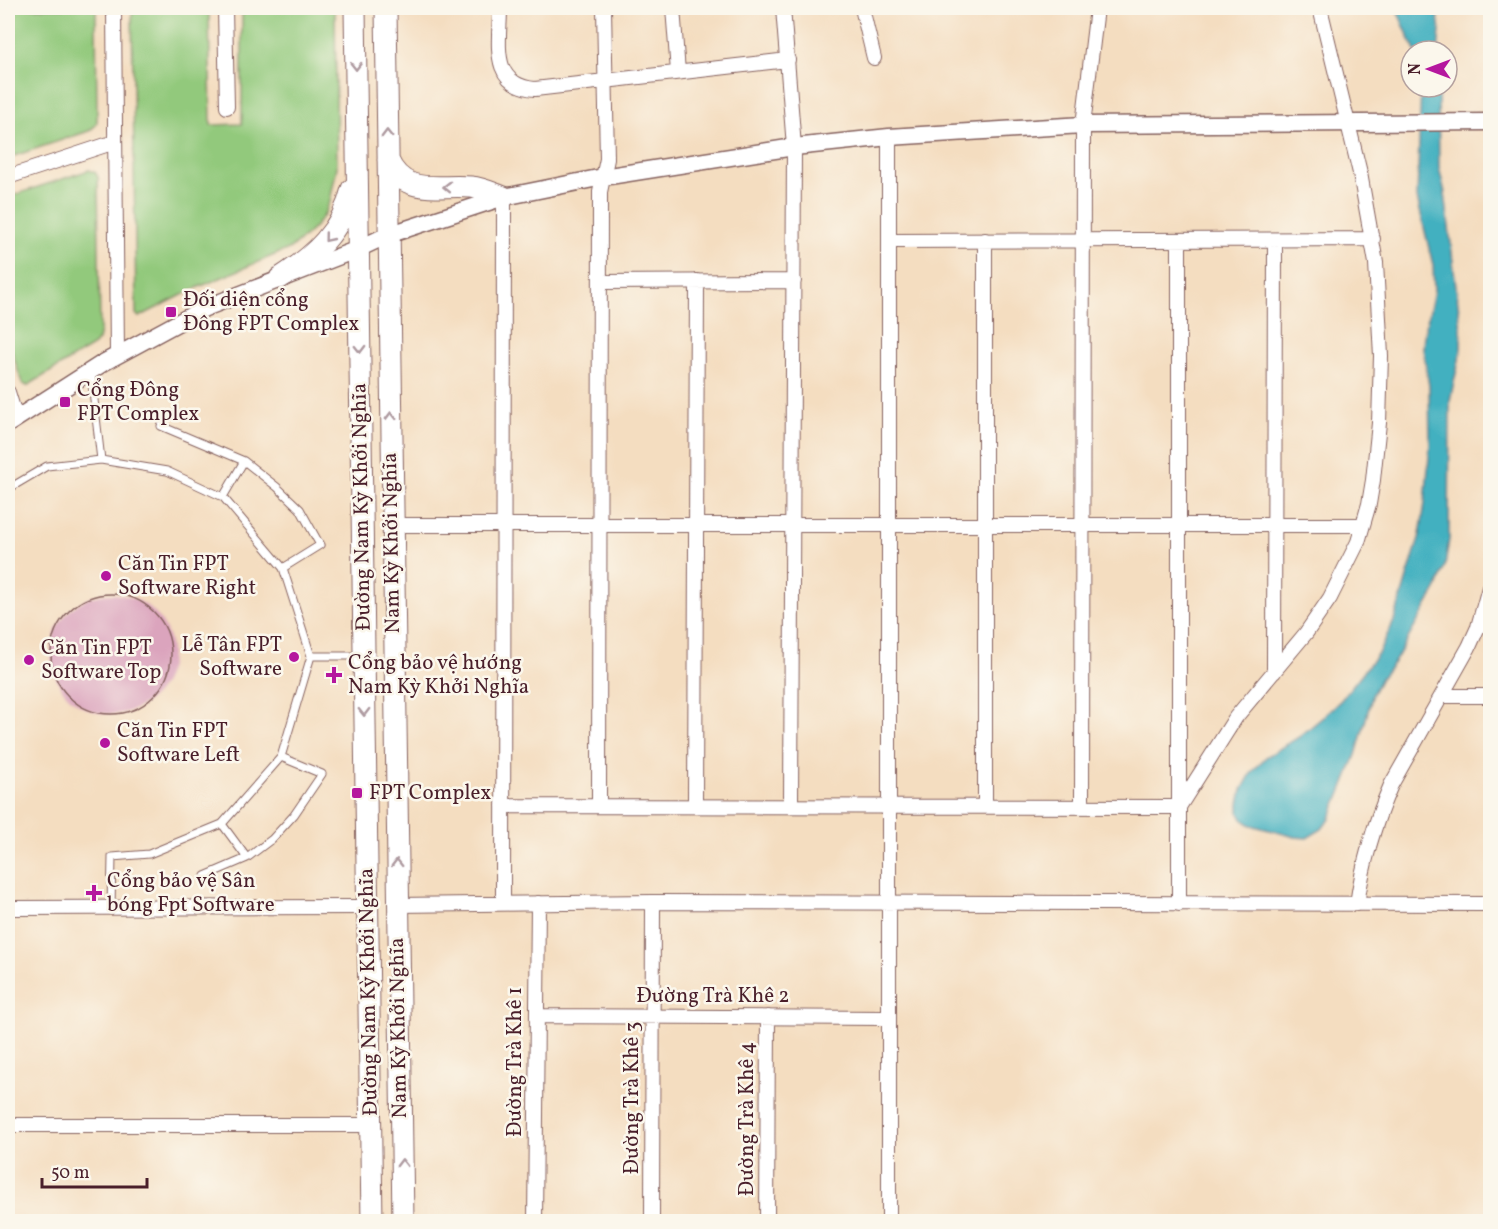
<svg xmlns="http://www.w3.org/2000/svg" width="1498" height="1229" viewBox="0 0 1498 1229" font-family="Vollkorn,serif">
<rect width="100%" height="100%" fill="#fbf7ec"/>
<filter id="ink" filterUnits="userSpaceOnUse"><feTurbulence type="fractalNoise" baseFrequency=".0167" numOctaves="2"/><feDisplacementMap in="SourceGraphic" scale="12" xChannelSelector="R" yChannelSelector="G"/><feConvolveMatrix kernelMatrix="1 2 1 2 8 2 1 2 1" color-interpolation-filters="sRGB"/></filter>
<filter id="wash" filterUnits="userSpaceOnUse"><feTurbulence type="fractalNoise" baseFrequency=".008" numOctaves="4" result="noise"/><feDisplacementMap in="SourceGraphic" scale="24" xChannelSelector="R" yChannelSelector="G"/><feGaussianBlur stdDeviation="1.35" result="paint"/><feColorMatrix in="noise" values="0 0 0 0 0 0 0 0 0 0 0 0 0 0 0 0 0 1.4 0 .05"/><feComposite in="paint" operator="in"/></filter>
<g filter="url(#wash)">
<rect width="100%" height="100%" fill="#f4ddc0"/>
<path fill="#92c97c" stroke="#6e7454" stroke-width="1.5" d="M 8,8 L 96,8 L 97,121 L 96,125 L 89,131 L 8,158 Z
M 132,8 L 209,8 L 211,125 L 242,124 L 242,8 L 335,8 L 337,167 L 330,201 L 324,215 L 312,230 L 291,248 L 192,290 L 139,317 L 136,314 Z
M 89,170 L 95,172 L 98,177 L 100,331 L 98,340 L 94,345 L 27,386 L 22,383 L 8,339 L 8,197 Z"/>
<path fill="#43b0c0" stroke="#466876" stroke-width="1.5" d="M 1396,8 L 1437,8 L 1440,31 L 1438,51 L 1415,51 Z
M 1421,87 L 1438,87 L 1439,167 L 1445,193 L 1461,329 L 1461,351 L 1450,400 L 1449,539 L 1445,566 L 1437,588 L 1395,661 L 1381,678 L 1373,693 L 1356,755 L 1341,793 L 1330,818 L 1322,829 L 1307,838 L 1295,837 L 1251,825 L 1242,819 L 1239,813 L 1239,804 L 1242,790 L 1252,772 L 1266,757 L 1299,737 L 1323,717 L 1341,700 L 1379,652 L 1394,621 L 1420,535 L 1425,503 L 1430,444 L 1429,386 L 1423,348 L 1424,335 L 1434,292 L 1433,265 L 1417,198 Z"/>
<g id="blocks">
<path fill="#dba4bd" d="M51 654a60 60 0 1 1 120 0a60 60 0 1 1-120 0Z"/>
</g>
</g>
<g filter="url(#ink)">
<use href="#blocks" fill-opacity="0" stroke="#86625f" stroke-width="1.5"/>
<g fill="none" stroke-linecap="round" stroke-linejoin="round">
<defs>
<path id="service" d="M 91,374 L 101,460 L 167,471 L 223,497 L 283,568 L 311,656 L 281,757 L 222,824 L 149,854 L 112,857 L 111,908
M 161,426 L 244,461 L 223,497
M 244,461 L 277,487 L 300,509 L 320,545 L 283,568
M 8,489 L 47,466 L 101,460
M 311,656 L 363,656
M 247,858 L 272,839 L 294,815 L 322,774 L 281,757
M 205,876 L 247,858 L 222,824"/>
<path id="minor" d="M 114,8 L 117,355
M 225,8 L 227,107
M 500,8 C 500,42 489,85 535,89 L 788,60
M 673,8 L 678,72
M 783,8 L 794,147 L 791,806
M 862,8 L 874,58
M 8,177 L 115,142
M 985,240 L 985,806
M 889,241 L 1373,239
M 601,282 L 794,281
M 8,392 L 16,418
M 392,525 L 1363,525
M 1274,672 L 1275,240
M 1442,696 L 1490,696
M 503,806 L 1179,807 L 1179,240
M 599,806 L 600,192 L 607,159 L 604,8
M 695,806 L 697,281
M 1082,806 L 1083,125 L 1097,8
M 503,903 L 504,197
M 1179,904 L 1179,807 L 1236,717 L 1306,633 L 1330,598 L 1358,542 L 1369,504 L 1373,480 L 1379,423 L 1381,356 L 1376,263 L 1360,173 L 1320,8
M 1357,904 C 1363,862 1374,824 1391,785 L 1469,647 L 1478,627 L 1490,584
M 397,905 L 653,902 L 1490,904
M 8,908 L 367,907
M 537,1016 L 888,1018
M 8,1125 L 371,1125
M 535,1222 L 538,903
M 652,1222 L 653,902
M 767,1222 L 768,1017
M 889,1222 L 889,137"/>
<path id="tertiary" d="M 8,424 L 103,363 L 205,308 L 358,249 L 388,235 L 504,197 L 603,177 L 794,147 L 889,137 L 1083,125 L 1490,122"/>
<path id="primary" d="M 355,8 L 372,1222
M 386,8 L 403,1222
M 388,160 C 404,197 438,184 471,187 C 482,188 493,193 504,197
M 280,278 C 314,256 342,231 352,189"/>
</defs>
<use href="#service" stroke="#86625f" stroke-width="9"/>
<use href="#minor" stroke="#86625f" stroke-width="16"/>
<use href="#tertiary" stroke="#86625f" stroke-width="19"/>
<use href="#primary" stroke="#86625f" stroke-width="23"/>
<use href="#service" stroke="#fff" stroke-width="7"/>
<use href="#minor" stroke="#fff" stroke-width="14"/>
<use href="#tertiary" stroke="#fff" stroke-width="16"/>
<use href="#primary" stroke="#fff" stroke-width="21"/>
</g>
<defs><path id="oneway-chevron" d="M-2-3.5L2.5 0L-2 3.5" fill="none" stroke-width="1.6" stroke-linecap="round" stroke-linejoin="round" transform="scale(1.5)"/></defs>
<g stroke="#ae9aa0">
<use href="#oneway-chevron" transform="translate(356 66) rotate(89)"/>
<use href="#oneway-chevron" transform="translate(387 134) rotate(-91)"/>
<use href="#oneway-chevron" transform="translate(447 187) rotate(-179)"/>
<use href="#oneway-chevron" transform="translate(328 238) rotate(129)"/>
<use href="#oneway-chevron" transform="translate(360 349) rotate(89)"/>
<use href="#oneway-chevron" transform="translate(391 416) rotate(-91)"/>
<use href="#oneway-chevron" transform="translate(364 712) rotate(89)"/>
<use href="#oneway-chevron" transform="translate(397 863) rotate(-91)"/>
<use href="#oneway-chevron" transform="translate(402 1163) rotate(-91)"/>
</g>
</g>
<g fill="#b5179e" stroke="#fbf7ec" stroke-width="2">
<rect x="165" y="306" width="12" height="12" rx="3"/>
<rect x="59" y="396" width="12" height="12" rx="3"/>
<circle cx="106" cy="576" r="6"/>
<circle cx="294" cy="657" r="6"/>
<circle cx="29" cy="660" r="6"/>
<path d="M331 666h6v6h6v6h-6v6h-6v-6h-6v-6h6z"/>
<circle cx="105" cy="743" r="6"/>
<rect x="351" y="787" width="12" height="12" rx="3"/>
<path d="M91 884h6v6h6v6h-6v6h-6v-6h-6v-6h6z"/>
</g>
<g text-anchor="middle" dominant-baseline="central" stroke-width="5" stroke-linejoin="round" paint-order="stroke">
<g font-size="21" fill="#4a1f2b" stroke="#fbf7ec" text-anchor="start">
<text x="183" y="300">Đối diện cổng<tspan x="183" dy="24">Đông FPT Complex</tspan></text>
<text x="77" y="390">Cổng Đông<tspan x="77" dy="24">FPT Complex</tspan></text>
<text x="118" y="564">Căn Tin FPT<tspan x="118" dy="24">Software Right</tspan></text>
<text x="282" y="645" text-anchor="end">Lễ Tân FPT<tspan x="282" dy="24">Software</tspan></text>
<text x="41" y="648">Căn Tin FPT<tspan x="41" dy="24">Software Top</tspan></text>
<text x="348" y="663">Cổng bảo vệ hướng<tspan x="348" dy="24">Nam Kỳ Khởi Nghĩa</tspan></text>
<text x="117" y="731">Căn Tin FPT<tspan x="117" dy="24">Software Left</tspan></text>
<text x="369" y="793">FPT Complex</text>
<text x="107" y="881">Cổng bảo vệ Sân<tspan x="107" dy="24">bóng Fpt Software</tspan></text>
</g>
<g font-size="21" fill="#4a1f2b" stroke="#fbf7ec">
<text transform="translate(362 507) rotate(-91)">Đường Nam Kỳ Khởi Nghĩa</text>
<text transform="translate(392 543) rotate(-91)">Nam Kỳ Khởi Nghĩa</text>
<text transform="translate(369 992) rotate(-91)">Đường Nam Kỳ Khởi Nghĩa</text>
<text x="713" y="996">Đường Trà Khê 2</text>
<text transform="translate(399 1028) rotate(-91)">Nam Kỳ Khởi Nghĩa</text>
<text transform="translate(515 1062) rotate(-90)">Đường Trà Khê 1</text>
<text transform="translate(632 1098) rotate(-90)">Đường Trà Khê 3</text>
<text transform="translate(747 1119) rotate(-90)">Đường Trà Khê 4</text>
</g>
</g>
<rect width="1498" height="1229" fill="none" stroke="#fbf7ec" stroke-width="30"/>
<g transform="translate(1429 69) rotate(270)"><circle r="28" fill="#fbf7ec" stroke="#b4a19f" stroke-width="1.5"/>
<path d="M0-4.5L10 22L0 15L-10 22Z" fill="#b5179e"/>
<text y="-9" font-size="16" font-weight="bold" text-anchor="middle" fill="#4a1f2b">N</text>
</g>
<path d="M42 1178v9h105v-9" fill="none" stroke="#4a1f2b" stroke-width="3"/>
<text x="51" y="1178" font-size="18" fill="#4a1f2b" stroke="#fbf7ec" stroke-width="4.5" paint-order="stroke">50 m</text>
</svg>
